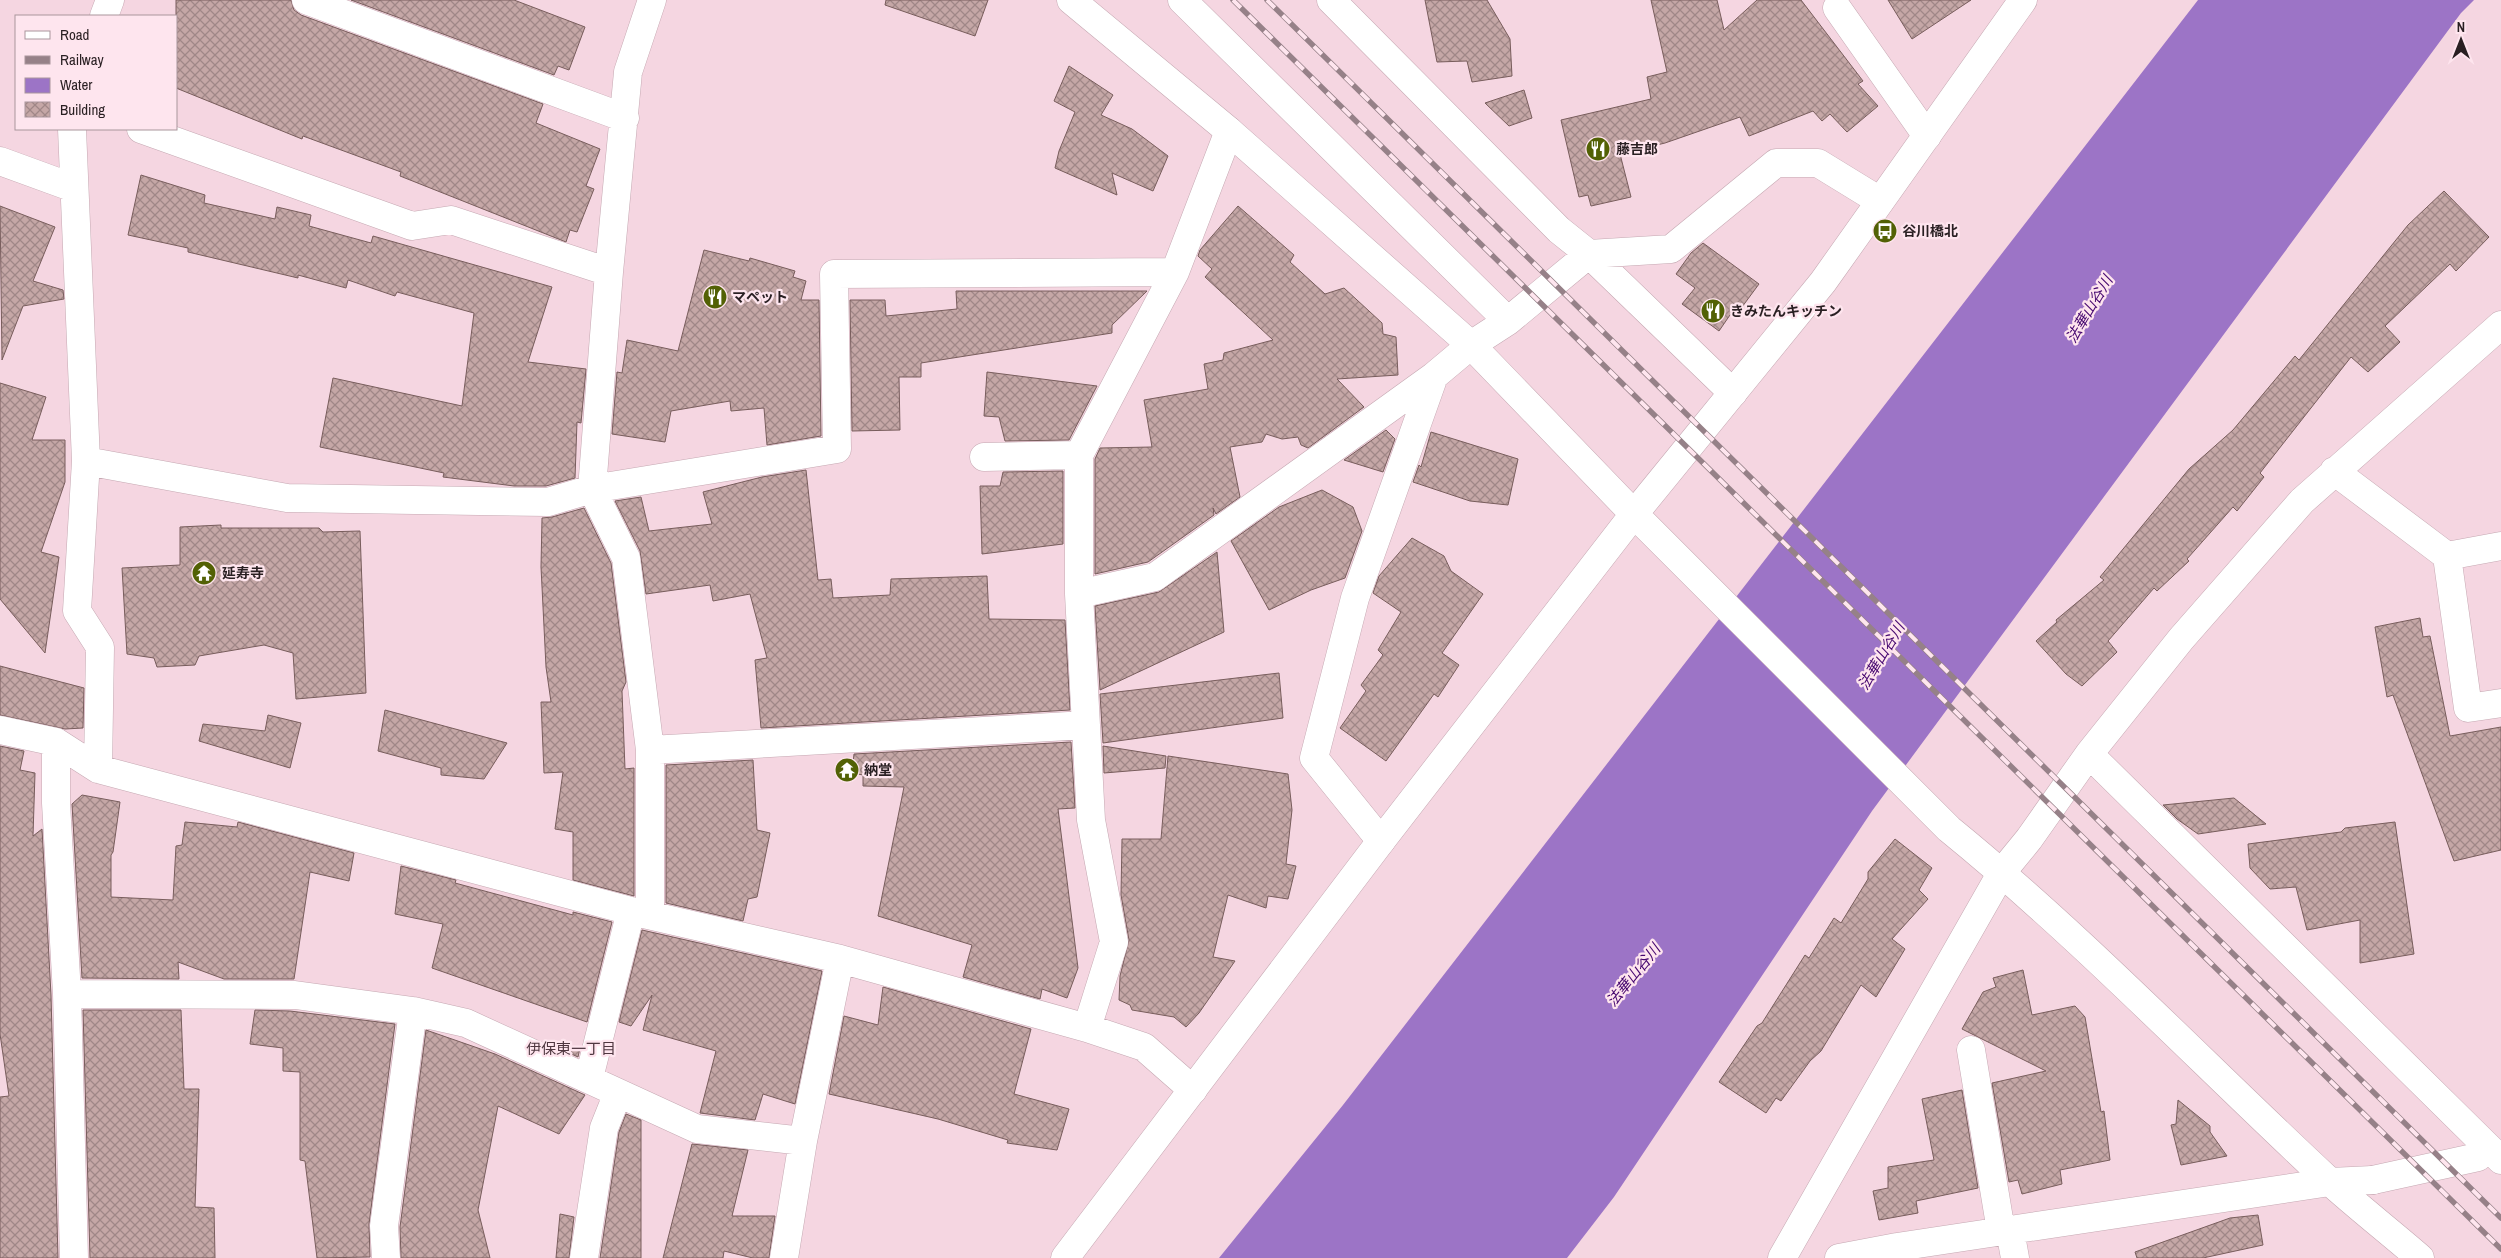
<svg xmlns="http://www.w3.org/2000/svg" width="2501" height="1258" viewBox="0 0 2501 1258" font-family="'Archivo Narrow','Noto Sans JP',sans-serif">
<defs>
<pattern id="building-cross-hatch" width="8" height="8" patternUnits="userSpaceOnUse" patternTransform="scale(1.25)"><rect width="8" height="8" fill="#c5a7a6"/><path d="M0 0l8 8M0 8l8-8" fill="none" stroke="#a08787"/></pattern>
</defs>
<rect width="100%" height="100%" fill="#f5d6e1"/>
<path fill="#9c74c6" d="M 2198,0 L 2474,0 L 2461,13 L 1872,811 L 1614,1197 L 1567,1258 L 1219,1258 L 1343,1105 Z"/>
<path fill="url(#building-cross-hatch)" stroke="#785d5c" d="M 176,0 L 291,0 L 294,10 L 301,15 L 543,104 L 536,123 L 600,149 L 586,186 L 594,189 L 577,232 L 570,230 L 566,242 L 561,240 L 400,176 L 401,172 L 303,136 L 302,139 L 176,88 Z
M 351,0 L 514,0 L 585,27 L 569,70 L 558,66 L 554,75 Z
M 886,0 L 988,0 L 975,36 L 885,5 Z
M 1425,0 L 1487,0 L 1510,39 L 1512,76 L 1472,82 L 1467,61 L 1437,62 Z
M 1651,0 L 1717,0 L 1724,30 L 1757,0 L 1801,0 L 1863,81 L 1858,84 L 1878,106 L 1847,132 L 1830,114 L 1822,121 L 1813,111 L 1749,136 L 1740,117 L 1665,143 L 1620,154 L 1631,197 L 1591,206 L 1588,195 L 1579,197 L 1561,120 L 1651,99 L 1647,77 L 1667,72 Z
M 1888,0 L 1971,0 L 1912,39 Z
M 1069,66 L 1113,95 L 1101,115 L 1132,129 L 1168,156 L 1153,191 L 1112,173 L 1117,195 L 1055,168 L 1059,151 L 1075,112 L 1054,101 Z
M 1524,90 L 1532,118 L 1509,126 L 1485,103 Z
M 141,175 L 205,195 L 204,203 L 275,219 L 277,207 L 311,215 L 309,226 L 371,243 L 373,236 L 552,287 L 528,362 L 586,369 L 581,423 L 577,422 L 575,478 L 546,486 L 514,486 L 443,477 L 444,473 L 320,447 L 333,378 L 462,406 L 474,313 L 397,292 L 395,296 L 348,280 L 346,288 L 298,275 L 298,278 L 188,252 L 188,248 L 128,235 Z
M 2444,191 L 2489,237 L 2456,271 L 2450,264 L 2385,326 L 2400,342 L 2368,372 L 2351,357 L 2260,473 L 2264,477 L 2237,511 L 2233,507 L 2187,559 L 2189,561 L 2157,591 L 2154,588 L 2108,641 L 2117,652 L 2082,686 L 2066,674 L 2036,641 L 2057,622 L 2056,620 L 2104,580 L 2100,577 L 2189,469 L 2233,430 L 2295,356 L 2299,360 L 2408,225 Z
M 0,206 L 55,227 L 33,281 L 63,290 L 64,299 L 23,306 L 2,360 Z
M 1238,206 L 1294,255 L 1290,262 L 1325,294 L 1344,288 L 1382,323 L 1383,334 L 1396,337 L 1398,375 L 1337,379 L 1364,407 L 1308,448 L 1301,445 L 1298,437 L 1282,439 L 1266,434 L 1262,442 L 1230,447 L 1240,497 L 1216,514 L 1213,508 L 1214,515 L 1148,562 L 1095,574 L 1095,459 L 1100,448 L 1152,447 L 1144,400 L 1208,389 L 1204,364 L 1223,360 L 1224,353 L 1273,340 L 1205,277 L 1212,269 L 1198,256 L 1200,250 Z
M 1703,243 L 1759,284 L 1742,307 L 1730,315 L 1719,331 L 1682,304 L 1695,288 L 1676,274 L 1691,253 Z
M 704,250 L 749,261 L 750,258 L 795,271 L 793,277 L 806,281 L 801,300 L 819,300 L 821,436 L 767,445 L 764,408 L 731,411 L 730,401 L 671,411 L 665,442 L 612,434 L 617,372 L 622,373 L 627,340 L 678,351 Z
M 956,291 L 1147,291 L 1112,325 L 1112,333 L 921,363 L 921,377 L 899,377 L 900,430 L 852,431 L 850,300 L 885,300 L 886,316 L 957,309 Z
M 987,372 L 1097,386 L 1069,440 L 1005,441 L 999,417 L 984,416 Z
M 0,383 L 46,397 L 32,440 L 65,440 L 65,482 L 41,552 L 59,557 L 45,653 L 0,599 Z
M 1386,430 L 1395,439 L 1383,472 L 1344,460 Z
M 1431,432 L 1518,459 L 1508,505 L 1470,501 L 1413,482 L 1419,465 L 1421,467 Z
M 806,470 L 818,580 L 831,579 L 833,598 L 890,595 L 891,579 L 987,576 L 989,619 L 1065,620 L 1070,710 L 761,728 L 755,660 L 767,658 L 750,594 L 713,601 L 710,585 L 646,594 L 640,551 L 615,501 L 641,497 L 649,531 L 712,524 L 703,492 L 762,477 Z
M 1063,471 L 1063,544 L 982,554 L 980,486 L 1000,486 L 1003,472 Z
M 1322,490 L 1353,507 L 1362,531 L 1345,578 L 1311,590 L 1269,610 L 1231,541 L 1279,507 Z
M 584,508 L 611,563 L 626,682 L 622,691 L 625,769 L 634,768 L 634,896 L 573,880 L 573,832 L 555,829 L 563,772 L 544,773 L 541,702 L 551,702 L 546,667 L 541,567 L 542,518 L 552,517 Z
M 221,525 L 221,528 L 319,528 L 323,532 L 360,531 L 366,693 L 296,699 L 293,653 L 264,645 L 199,656 L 195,665 L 157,667 L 154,658 L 127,654 L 122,568 L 180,565 L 180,527 Z
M 1412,538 L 1444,556 L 1451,571 L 1483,594 L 1442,653 L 1459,665 L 1438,697 L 1434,694 L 1386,761 L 1340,728 L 1366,691 L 1361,685 L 1383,655 L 1378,650 L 1401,612 L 1373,593 L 1379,576 Z
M 1217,552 L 1224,632 L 1100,690 L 1095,606 L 1159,592 Z
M 2420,618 L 2423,637 L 2430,636 L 2450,736 L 2501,727 L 2501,850 L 2454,861 L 2393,695 L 2387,697 L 2375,627 Z
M 0,666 L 84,688 L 83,728 L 65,729 L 0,715 Z
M 1279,673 L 1283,718 L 1103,743 L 1100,694 Z
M 385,710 L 507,743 L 484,779 L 441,775 L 441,768 L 378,751 Z
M 268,715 L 301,723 L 290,768 L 199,741 L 203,724 L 265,731 Z
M 1071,742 L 1075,808 L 1058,809 L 1078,968 L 1067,998 L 1042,989 L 1040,999 L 963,977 L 972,945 L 878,916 L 904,787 L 863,786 L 863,775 L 852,773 L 854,754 Z
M 0,746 L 24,751 L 20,770 L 35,773 L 33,836 L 42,829 L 51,995 L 58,1258 L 0,1258 L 0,1097 L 9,1096 L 0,1034 Z
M 1103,746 L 1166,756 L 1165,768 L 1104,773 Z
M 1168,756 L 1288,774 L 1292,810 L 1286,864 L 1296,866 L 1288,899 L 1268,896 L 1266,908 L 1228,895 L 1213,957 L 1235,961 L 1199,1013 L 1186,1027 L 1174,1017 L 1132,1010 L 1130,1005 L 1119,1000 L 1120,976 L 1129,940 L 1121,895 L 1122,839 L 1161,839 Z
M 753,760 L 757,830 L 770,833 L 757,897 L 748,899 L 743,921 L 666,903 L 666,765 Z
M 82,795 L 120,802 L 113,852 L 111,855 L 111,897 L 173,900 L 176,846 L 182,845 L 185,822 L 237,827 L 238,822 L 354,853 L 349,881 L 310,872 L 294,979 L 224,979 L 178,962 L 179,979 L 82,978 L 72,804 Z
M 2234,798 L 2266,824 L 2198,834 L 2177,819 L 2163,805 Z
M 2395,822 L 2414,954 L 2360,963 L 2360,920 L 2307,930 L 2296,887 L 2270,889 L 2250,868 L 2248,844 L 2341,832 L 2345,828 Z
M 1895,839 L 1932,868 L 1919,890 L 1928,899 L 1892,939 L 1905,949 L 1876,997 L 1861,985 L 1821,1051 L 1810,1061 L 1781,1101 L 1776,1098 L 1766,1113 L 1719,1082 L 1757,1026 L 1762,1023 L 1805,955 L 1809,958 L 1834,918 L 1841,923 L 1868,879 L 1868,872 Z
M 401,866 L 456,880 L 455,883 L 573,915 L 573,912 L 612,922 L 587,1022 L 432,968 L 443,924 L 395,914 Z
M 642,930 L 822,971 L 795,1104 L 763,1094 L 755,1120 L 700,1113 L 716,1051 L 643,1030 L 652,995 L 631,1026 L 619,1022 Z
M 2023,970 L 2032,1015 L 2075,1006 L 2085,1017 L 2101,1112 L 2104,1111 L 2110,1160 L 2060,1170 L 2062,1184 L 2022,1194 L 2018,1180 L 2009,1182 L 1992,1083 L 2046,1071 L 1962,1029 L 1983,992 L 1996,987 L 1993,978 Z
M 883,987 L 1031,1029 L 1014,1094 L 1069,1109 L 1057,1150 L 1007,1143 L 1008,1140 L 938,1119 L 829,1094 L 844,1016 L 878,1025 Z
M 83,1010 L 181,1010 L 184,1089 L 199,1089 L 195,1207 L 214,1208 L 215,1258 L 90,1258 Z
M 255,1010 L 290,1011 L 395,1024 L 369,1224 L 370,1257 L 317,1258 L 305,1161 L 300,1160 L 300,1072 L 283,1071 L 283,1048 L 250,1044 Z
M 426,1030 L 495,1054 L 585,1095 L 559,1134 L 498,1106 L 478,1210 L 490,1258 L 401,1258 L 400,1227 Z
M 547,1043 L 580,1048 L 578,1057 Z
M 1962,1090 L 1978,1188 L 1916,1201 L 1918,1213 L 1879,1220 L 1873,1191 L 1888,1188 L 1888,1167 L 1934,1160 L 1922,1099 Z
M 2178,1100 L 2210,1126 L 2210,1132 L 2227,1156 L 2181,1165 L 2171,1125 L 2176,1124 Z
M 626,1114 L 641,1120 L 641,1258 L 600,1258 L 619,1132 Z
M 692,1144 L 748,1150 L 732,1216 L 775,1216 L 769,1258 L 753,1258 L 724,1251 L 723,1258 L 663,1258 Z
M 560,1214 L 574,1217 L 569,1258 L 556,1258 Z
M 2258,1215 L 2263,1245 L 2203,1258 L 2137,1258 L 2135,1252 L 2230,1218 Z"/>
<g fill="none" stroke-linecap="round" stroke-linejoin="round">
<defs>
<path id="street" d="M 306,0 L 625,118
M 1182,0 L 1508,321
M 1331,0 L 1559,230 L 1589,254 L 1733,393
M 1837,8 L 1927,136
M 104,16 L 110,0
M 72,129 L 86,461 L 77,611 L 100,647 L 98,769
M 141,129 L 412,226 L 451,220 L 609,272
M 0,161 L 74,188
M 984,457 L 1079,455
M 86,461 L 287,498 L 548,502 L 592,489 L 837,449 L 834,274 L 1175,272
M 2334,471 L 2447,556 L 2468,708 L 2501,703
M 2447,556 L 2501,546
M 1079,594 L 1155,577 L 1434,376
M 0,730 L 56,742 L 98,769 L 631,911 L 840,959 L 1087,1028 L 1144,1047 L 1193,1090
M 56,742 L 56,803 L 67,994 L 74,1258
M 650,750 L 1086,725
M 2089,754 L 2501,1160
M 1381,841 L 1314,758 L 1355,598 L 1434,376 L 1471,345 L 1508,321 L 1589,254 L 1671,249 L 1776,163 L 1818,163 L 1880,201
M 650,915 L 650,750 L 626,558 L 592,489 L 609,272 L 628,72 L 652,0
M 67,994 L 295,995 L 413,1011 L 466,1023 L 697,1129 L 803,1141
M 1087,1028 L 1114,942 L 1091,820 L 1079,594 L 1079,455 L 1175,272 L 1229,131
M 1971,1050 L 2001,1231
M 589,1078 L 631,911
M 2010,1230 L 2015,1258
M 386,1258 L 384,1226 L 413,1011
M 584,1258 L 604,1128 L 618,1093
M 784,1258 L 803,1141 L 840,959
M 1782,1258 L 2002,872 L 2029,839 L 2089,754 L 2181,639 L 2302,501 L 2501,325
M 1839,1258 L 1897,1247 L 2330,1182 L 2373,1180"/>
<path id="secondary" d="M 1071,0 L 1229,131 L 1471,345 L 1634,514 L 1949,829 C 2083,938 2202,1063 2328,1180 C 2358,1207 2390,1232 2420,1258
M 2373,1180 L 2478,1157
M 1065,1258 L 1381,841 L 1634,514 L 1823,282 L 2023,0"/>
</defs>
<use href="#street" stroke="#c5a8b2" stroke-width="29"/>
<use href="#secondary" stroke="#c5a8b2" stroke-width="29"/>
<use href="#street" stroke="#fff" stroke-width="28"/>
<use href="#secondary" stroke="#fff" stroke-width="28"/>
<defs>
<path id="rail" d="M 1233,0 L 2501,1249
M 1267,0 L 2501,1218"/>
</defs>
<use href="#rail" stroke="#968188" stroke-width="5.5"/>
<use href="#rail" stroke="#fee5ee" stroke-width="4" stroke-dasharray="11" stroke-linecap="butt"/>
</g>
<defs>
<symbol id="restaurant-disc" viewBox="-11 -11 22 22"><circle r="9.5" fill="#526105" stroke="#fee5ee"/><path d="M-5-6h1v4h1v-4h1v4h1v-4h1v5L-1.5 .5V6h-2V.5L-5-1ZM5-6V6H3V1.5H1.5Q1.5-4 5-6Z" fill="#fff"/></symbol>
<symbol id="bus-disc" viewBox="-11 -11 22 22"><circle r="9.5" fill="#526105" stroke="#fee5ee"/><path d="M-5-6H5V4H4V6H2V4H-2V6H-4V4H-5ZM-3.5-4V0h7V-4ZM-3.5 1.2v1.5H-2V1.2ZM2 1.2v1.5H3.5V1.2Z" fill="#fff"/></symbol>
<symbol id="temple-disc" viewBox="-11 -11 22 22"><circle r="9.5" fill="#526105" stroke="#fee5ee"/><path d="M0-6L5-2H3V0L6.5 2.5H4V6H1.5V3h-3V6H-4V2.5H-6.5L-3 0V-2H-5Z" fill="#fff"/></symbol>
</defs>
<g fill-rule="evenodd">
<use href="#restaurant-disc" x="1584" y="135" width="28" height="28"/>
<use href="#bus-disc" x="1871" y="217" width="28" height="28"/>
<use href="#restaurant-disc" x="701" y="283" width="28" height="28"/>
<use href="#restaurant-disc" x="1699" y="297" width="28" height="28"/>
<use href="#temple-disc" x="190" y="559" width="28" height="28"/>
<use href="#temple-disc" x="833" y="756" width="28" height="28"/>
</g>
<g text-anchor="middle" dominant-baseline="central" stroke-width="4.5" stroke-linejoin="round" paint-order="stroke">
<g font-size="14" font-weight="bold" fill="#291f22" stroke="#fee5ee" text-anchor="start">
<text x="1616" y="149">藤吉郎</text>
<text x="1902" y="231">谷川橋北</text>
<text x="732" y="297">マペット</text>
<text x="1730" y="311">きみたんキッチン</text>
<text x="222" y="573">延寿寺</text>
<text x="864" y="770">納堂</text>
</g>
<g font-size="15" font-style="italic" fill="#45066f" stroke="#fee5ee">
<text transform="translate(2089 309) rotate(-59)">法華山谷川</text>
<text transform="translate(1881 656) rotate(-59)">法華山谷川</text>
<text transform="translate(1633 975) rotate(-51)">法華山谷川</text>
</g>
<g font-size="15" fill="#4f3740" stroke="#fee5ee">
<text x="571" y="1048">伊保東一丁目</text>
</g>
</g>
<rect x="15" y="15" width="162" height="115" fill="#fee5ee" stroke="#a9969c"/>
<rect x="25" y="31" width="25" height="8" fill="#ffffff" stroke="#a9969c"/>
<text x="60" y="40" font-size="15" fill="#291f22">Road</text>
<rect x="25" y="56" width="25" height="8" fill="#968188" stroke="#a9969c"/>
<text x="60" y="65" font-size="15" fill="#291f22">Railway</text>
<rect x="25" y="78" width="25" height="15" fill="#9c74c6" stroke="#a9969c"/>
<text x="60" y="90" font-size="15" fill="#291f22">Water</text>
<rect x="25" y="102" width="25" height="15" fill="url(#building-cross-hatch)" stroke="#a9969c"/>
<text x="60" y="115" font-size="15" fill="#291f22">Building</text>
<g transform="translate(2461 40)" stroke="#fee5ee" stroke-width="4" paint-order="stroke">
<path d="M0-4L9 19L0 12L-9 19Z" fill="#291f22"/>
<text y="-8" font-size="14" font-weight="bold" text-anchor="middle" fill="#291f22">N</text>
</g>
</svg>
